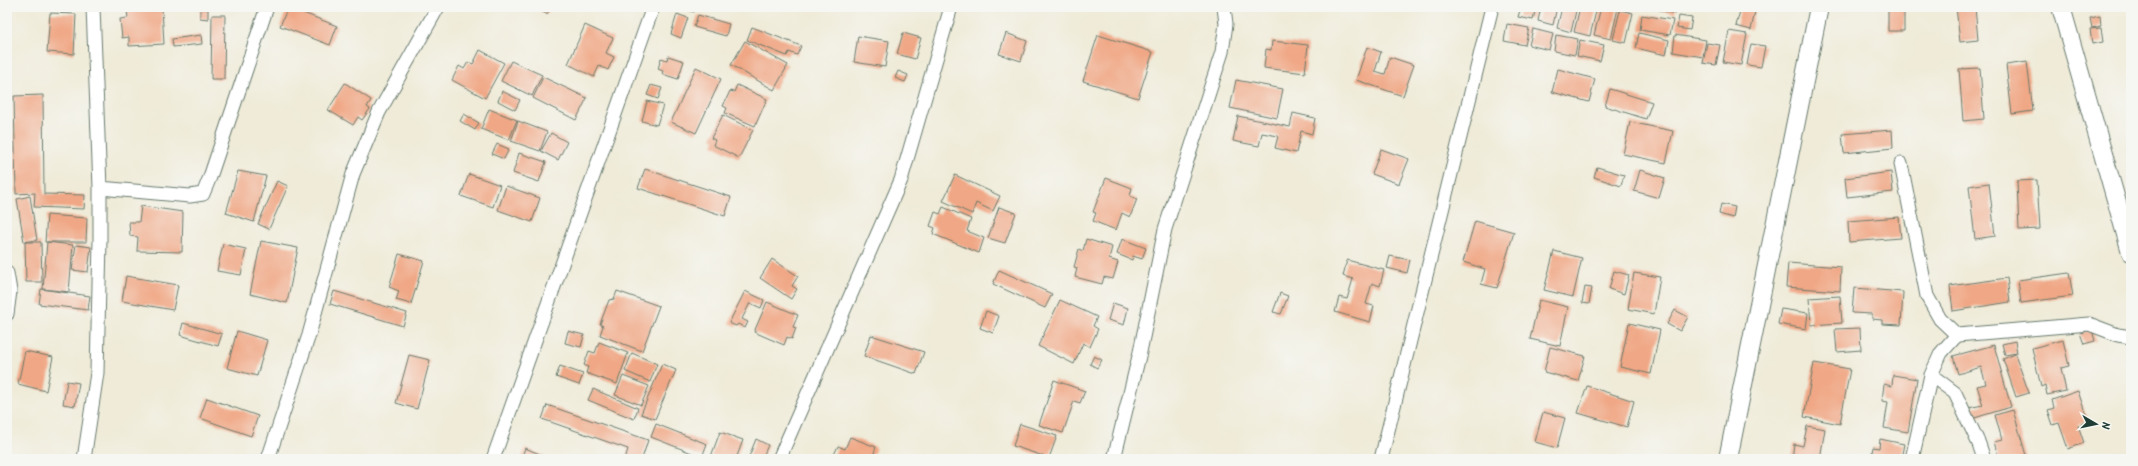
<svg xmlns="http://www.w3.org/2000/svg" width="2138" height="466" viewBox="0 0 2138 466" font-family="Kalam,sans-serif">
<rect width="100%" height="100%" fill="#f6f6f2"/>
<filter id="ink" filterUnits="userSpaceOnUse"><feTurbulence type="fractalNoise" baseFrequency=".025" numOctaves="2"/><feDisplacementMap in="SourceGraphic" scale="8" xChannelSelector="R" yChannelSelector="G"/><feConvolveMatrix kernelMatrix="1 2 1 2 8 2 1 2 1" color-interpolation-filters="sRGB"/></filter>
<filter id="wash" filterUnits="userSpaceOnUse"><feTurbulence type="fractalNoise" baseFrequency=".012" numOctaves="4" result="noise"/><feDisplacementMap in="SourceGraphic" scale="16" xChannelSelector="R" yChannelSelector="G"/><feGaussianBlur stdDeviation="0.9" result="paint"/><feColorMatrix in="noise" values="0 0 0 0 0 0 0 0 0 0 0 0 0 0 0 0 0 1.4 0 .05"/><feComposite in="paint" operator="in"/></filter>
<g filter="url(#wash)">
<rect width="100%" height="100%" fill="#efebd8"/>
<g id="blocks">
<path fill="#f0a785" d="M 140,7 L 162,8 L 164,44 L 129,46 L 129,37 L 122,38 L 120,19 L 128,18 L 127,11 L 140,10 Z
M 288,7 L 337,26 L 330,45 L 280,26 Z
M 537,7 L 551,7 L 547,14 L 536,9 Z
M 679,7 L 695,7 L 694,12 Z
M 1521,7 L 1536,7 L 1533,20 L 1518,17 Z
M 1541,7 L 1557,7 L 1553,25 L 1538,21 Z
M 1562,7 L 1577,7 L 1571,32 L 1557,28 Z
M 1580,7 L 1597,7 L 1590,36 L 1574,32 Z
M 1601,7 L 1618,8 L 1611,39 L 1594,35 Z
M 1648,7 L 1676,7 L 1675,14 Z
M 1741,7 L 1756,7 L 1751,30 L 1736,26 Z
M 1888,7 L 1904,7 L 1904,31 L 1888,31 Z
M 1956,7 L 1975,7 L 1978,40 L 1960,42 Z
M 200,9 L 208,9 L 208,19 L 200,18 Z
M 1620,10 L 1633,13 L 1626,43 L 1613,40 Z
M 50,13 L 76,14 L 74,54 L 47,52 Z
M 677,14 L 688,18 L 681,38 L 671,34 Z
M 212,15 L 225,15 L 224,79 L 211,79 Z
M 698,15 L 729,24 L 726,36 L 694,27 Z
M 1642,15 L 1673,20 L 1670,35 L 1640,30 Z
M 1679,16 L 1692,18 L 1690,30 L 1677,28 Z
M 2100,16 L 2101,26 L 2092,28 L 2090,18 Z
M 1507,24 L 1529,28 L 1525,45 L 1504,41 Z
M 585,25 L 613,38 L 606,53 L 614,57 L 608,70 L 599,66 L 594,77 L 568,64 Z
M 752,27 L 801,46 L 797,55 L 789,52 L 787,56 L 747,40 Z
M 2101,28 L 2103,42 L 2092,44 L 2090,29 Z
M 1533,29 L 1553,34 L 1549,50 L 1529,45 Z
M 1729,31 L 1747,34 L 1741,65 L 1723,62 Z
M 903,33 L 921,38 L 915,59 L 897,54 Z
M 1006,33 L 1027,41 L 1021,61 L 999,54 Z
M 1639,33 L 1669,40 L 1666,55 L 1636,48 Z
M 201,35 L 202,44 L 173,47 L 172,39 Z
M 1098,35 L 1153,52 L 1138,98 L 1083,81 Z
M 1556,35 L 1578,39 L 1575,55 L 1554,51 Z
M 1675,35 L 1706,40 L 1703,57 L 1673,52 Z
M 858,36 L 889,41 L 885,67 L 854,62 Z
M 1580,40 L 1604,45 L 1600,61 L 1577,56 Z
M 745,41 L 788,65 L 774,90 L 731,65 Z
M 1272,41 L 1308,45 L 1305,73 L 1264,68 L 1266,49 L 1271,50 Z
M 1707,43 L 1720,45 L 1716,65 L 1703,63 Z
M 1751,44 L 1765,46 L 1761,67 L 1747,65 Z
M 1367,47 L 1381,52 L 1375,71 L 1385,74 L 1390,57 L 1414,65 L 1403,96 L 1356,80 Z
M 480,50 L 504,63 L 485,98 L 452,80 L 459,66 L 464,69 L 468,62 L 473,64 Z
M 668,56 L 684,61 L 678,79 L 662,74 L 663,71 L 658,69 L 661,58 L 667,60 Z
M 511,61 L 542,75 L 532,96 L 501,81 Z
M 2027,62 L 2033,111 L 2012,114 L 2006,65 Z
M 696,67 L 721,79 L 696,133 L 671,122 Z
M 1980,68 L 1984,119 L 1963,121 L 1959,69 Z
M 1558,69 L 1595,79 L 1589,102 L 1552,92 Z
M 898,71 L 908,75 L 905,82 L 895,78 Z
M 543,77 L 587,98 L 576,120 L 533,98 Z
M 1236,80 L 1283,89 L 1277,118 L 1230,108 Z
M 345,83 L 371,100 L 367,107 L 370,109 L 362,120 L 358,117 L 353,125 L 328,110 Z
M 651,85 L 662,88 L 658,99 L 647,95 Z
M 737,85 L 767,99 L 755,126 L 725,113 L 727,108 L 723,106 L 730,91 L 734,92 Z
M 1610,89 L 1652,102 L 1646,119 L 1605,106 Z
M 502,91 L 520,100 L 515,110 L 498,101 Z
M 43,95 L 44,194 L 85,195 L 84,209 L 34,207 L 35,193 L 16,194 L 14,96 Z
M 647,101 L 663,105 L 657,125 L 642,121 Z
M 489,109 L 517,120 L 509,140 L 481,129 Z
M 1293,113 L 1315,118 L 1312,134 L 1301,131 L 1296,153 L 1275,148 L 1278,136 L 1262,133 L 1259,146 L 1233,141 L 1238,116 L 1290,127 Z
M 464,114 L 479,123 L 475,130 L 460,121 Z
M 723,115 L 753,130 L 739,158 L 713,145 L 715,140 L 711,138 Z
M 518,121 L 547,132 L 540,151 L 511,141 Z
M 1630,122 L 1673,131 L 1666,163 L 1623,154 Z
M 1892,130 L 1893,148 L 1844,153 L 1842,134 Z
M 551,133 L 567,142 L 558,160 L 541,151 Z
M 497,144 L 509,149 L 504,159 L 492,154 Z
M 1381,149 L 1409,159 L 1399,184 L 1372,174 Z
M 519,153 L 546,162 L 539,182 L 513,173 Z
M 1597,167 L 1624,175 L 1621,186 L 1594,177 Z
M 645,169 L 731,197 L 725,216 L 638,188 Z
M 1640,170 L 1665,178 L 1659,198 L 1634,191 Z
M 238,171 L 266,176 L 254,222 L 226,213 Z
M 1891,172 L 1893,192 L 1847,197 L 1845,178 Z
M 469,174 L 500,185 L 493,207 L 461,196 Z
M 955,175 L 1000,196 L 993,211 L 976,203 L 972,214 L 943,201 Z
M 1106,178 L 1132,188 L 1130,196 L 1137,199 L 1130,217 L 1122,213 L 1116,230 L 1093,221 L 1096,213 L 1093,212 Z
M 2037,180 L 2040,229 L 2019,230 L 2017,181 Z
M 277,181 L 288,186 L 269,229 L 258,224 Z
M 1989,183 L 1995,236 L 1975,239 L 1969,186 Z
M 506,186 L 540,198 L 532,222 L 498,210 Z
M 30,196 L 37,240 L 24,242 L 17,199 Z
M 1721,204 L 1735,207 L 1733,218 L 1719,214 Z
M 141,206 L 183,212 L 182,252 L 137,251 L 138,237 L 130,236 L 129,222 L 139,222 Z
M 943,207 L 971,219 L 967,231 L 984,238 L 979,253 L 933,234 L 935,228 L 930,226 L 935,212 L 940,214 Z
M 999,207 L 1016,213 L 1005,243 L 988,238 Z
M 47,215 L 87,218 L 86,242 L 45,242 Z
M 1899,217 L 1901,238 L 1849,242 L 1848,221 Z
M 1475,221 L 1514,232 L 1497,288 L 1481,284 L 1485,269 L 1463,262 Z
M 1086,239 L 1112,247 L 1109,259 L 1118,262 L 1113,279 L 1104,277 L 1102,284 L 1075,277 L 1077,268 L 1074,267 L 1079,249 L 1083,251 Z
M 1122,239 L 1146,248 L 1142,259 L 1133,256 L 1132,260 L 1117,254 Z
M 261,241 L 298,248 L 287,303 L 250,294 Z
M 25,242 L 41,242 L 42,282 L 26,282 Z
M 47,242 L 73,245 L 69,292 L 43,289 Z
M 223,244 L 246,249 L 241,275 L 217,271 Z
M 76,245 L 91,247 L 88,272 L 72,270 Z
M 1554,251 L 1582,258 L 1573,297 L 1544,290 Z
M 399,254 L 424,261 L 411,304 L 396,300 L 399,291 L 389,287 Z
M 1390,256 L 1410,260 L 1407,273 L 1387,268 Z
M 772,259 L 798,276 L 792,286 L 797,289 L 791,299 L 760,278 Z
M 1347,260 L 1384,270 L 1380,286 L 1372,283 L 1366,304 L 1374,306 L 1370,322 L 1335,312 L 1339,297 L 1347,299 L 1353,279 L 1343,276 Z
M 1788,263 L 1841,267 L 1840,291 L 1786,287 Z
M 999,270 L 1052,294 L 1045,308 L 993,284 Z
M 1614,271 L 1629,275 L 1624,294 L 1609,289 Z
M 1634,273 L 1660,277 L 1654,314 L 1628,309 Z
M 2069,273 L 2073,296 L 2021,303 L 2018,280 Z
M 126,276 L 178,285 L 173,310 L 122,301 Z
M 2007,278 L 2010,302 L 1953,311 L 1950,286 Z
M 1585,287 L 1592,288 L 1589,304 L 1582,303 Z
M 1854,288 L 1903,292 L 1901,325 L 1882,324 L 1882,320 L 1872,319 L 1872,314 L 1852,313 Z
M 41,289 L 90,296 L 88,310 L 39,304 Z
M 334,291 L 407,313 L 403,326 L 330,304 Z
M 617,291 L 659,306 L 642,351 L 600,335 L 603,326 L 600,324 L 609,300 L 614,299 Z
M 745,291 L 764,300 L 761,308 L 750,303 L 742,319 L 748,322 L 745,328 L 738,324 L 736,326 L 729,323 Z
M 1280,293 L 1288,296 L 1281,314 L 1273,312 Z
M 1840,296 L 1842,323 L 1811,325 L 1809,298 Z
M 1060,300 L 1097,317 L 1093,326 L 1098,329 L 1090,347 L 1083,343 L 1074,364 L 1038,346 Z
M 1539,300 L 1568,307 L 1560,346 L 1530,339 Z
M 767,302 L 798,315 L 793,327 L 796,328 L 792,339 L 787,337 L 784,345 L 754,332 Z
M 1113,303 L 1128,308 L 1124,325 L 1108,320 Z
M 1781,309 L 1808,313 L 1806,329 L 1778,324 Z
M 1675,310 L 1688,317 L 1680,331 L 1667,324 Z
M 986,311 L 999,316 L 993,333 L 980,328 Z
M 183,323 L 222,334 L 218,346 L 180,335 Z
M 1629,323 L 1660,330 L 1651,374 L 1620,367 Z
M 1860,328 L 1861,350 L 1837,352 L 1835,329 Z
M 2092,330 L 2095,341 L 2084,344 L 2080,333 Z
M 237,331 L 267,340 L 257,376 L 227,368 Z
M 568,331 L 584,335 L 581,347 L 565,343 Z
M 871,335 L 924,352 L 916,374 L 864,356 Z
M 2063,340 L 2069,366 L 2061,368 L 2066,391 L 2047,395 L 2045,385 L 2041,387 L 2032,348 Z
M 2015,341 L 2017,353 L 2005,355 L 2002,344 Z
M 599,342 L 628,353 L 617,384 L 586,373 L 588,367 L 584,365 L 589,351 L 595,353 Z
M 1994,345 L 2011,407 L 1971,419 L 1968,408 L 1983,405 L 1977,386 L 1986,384 L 1981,367 L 1958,374 L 1953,356 Z
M 1550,347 L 1585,356 L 1578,381 L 1544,372 Z
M 25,351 L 53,357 L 46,391 L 18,384 Z
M 632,353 L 657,364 L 650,382 L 625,371 Z
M 2015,354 L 2029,393 L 2016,397 L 2003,359 Z
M 409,355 L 430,360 L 417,409 L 396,403 Z
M 1094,356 L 1102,360 L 1097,368 L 1090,364 Z
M 1814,363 L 1850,369 L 1840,424 L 1804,417 Z
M 662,364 L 676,370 L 655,419 L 641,414 Z
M 560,366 L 583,374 L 579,385 L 556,377 Z
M 1893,375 L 1917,379 L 1908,432 L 1884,428 L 1888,402 L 1882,401 L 1884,384 L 1892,386 Z
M 623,376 L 649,386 L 641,405 L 615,395 Z
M 1054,380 L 1085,391 L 1080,403 L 1074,401 L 1063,433 L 1039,425 Z
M 67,381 L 79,383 L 75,406 L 63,404 Z
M 1587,386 L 1634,401 L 1627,427 L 1578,413 Z
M 593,389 L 638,408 L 634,419 L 588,400 Z
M 2078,391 L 2088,421 L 2078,425 L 2084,443 L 2068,449 L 2059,423 L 2053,425 L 2048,410 L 2054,408 L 2052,400 Z
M 207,398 L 258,416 L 251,436 L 200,418 Z
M 547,405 L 648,440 L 642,459 L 625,459 L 628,449 L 542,419 Z
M 2013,410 L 2027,459 L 1999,459 L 1994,442 L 2002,440 L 1995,415 Z
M 1543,412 L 1565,418 L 1557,448 L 1535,442 Z
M 656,424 L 707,444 L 702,457 L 651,437 Z
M 1020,424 L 1057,436 L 1049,458 L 1013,446 Z
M 1807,426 L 1825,429 L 1820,459 L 1792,459 L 1794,444 L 1803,446 Z
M 720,432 L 743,440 L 736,459 L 710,459 Z
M 850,437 L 876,447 L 872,459 L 832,459 L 838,446 L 845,449 Z
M 756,439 L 768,445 L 762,459 L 748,459 Z
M 1880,439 L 1904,444 L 1901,459 L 1871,459 L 1873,447 L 1879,448 Z
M 525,448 L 542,455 L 541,459 L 521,459 Z"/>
</g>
</g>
<g filter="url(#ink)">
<use href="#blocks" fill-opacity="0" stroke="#687a6d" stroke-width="1"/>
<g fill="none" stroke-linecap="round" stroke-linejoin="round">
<defs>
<path id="street" d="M 1901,164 L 1927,296 L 1940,319 L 1957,335
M 100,188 L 190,196 L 203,194 L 210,177 L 267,7
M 7,273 L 10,291 L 7,314
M 1931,375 L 1955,393 L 1979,444 L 1984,459
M 84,459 L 97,373 L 100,240 L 100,188 L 93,7
M 268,459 L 309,335 L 353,174 L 379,112 L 438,7
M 493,459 L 653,7
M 779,459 L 901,180 L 951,7
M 1114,459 L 1140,352 L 1165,229 L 1222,52 L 1226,24 L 1224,7
M 1381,459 L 1492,7
M 1912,459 L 1931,375 L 1941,353 L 1957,335 L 2089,324 L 2118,335 L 2131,337"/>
<path id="secondary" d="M 2061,7 L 2131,252
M 1728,459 L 1819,7"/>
</defs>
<use href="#street" stroke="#687a6d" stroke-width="15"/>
<use href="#secondary" stroke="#687a6d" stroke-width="20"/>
<use href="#street" stroke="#fff" stroke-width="13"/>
<use href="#secondary" stroke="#fff" stroke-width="18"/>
</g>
</g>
<rect width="2138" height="466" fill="none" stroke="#f6f6f2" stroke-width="24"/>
<g transform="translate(2096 424) rotate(99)" stroke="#f6f6f2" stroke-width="3" paint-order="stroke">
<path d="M0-3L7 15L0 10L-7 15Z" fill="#1f3d34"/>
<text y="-6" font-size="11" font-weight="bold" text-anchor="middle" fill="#1f3d34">N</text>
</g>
</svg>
